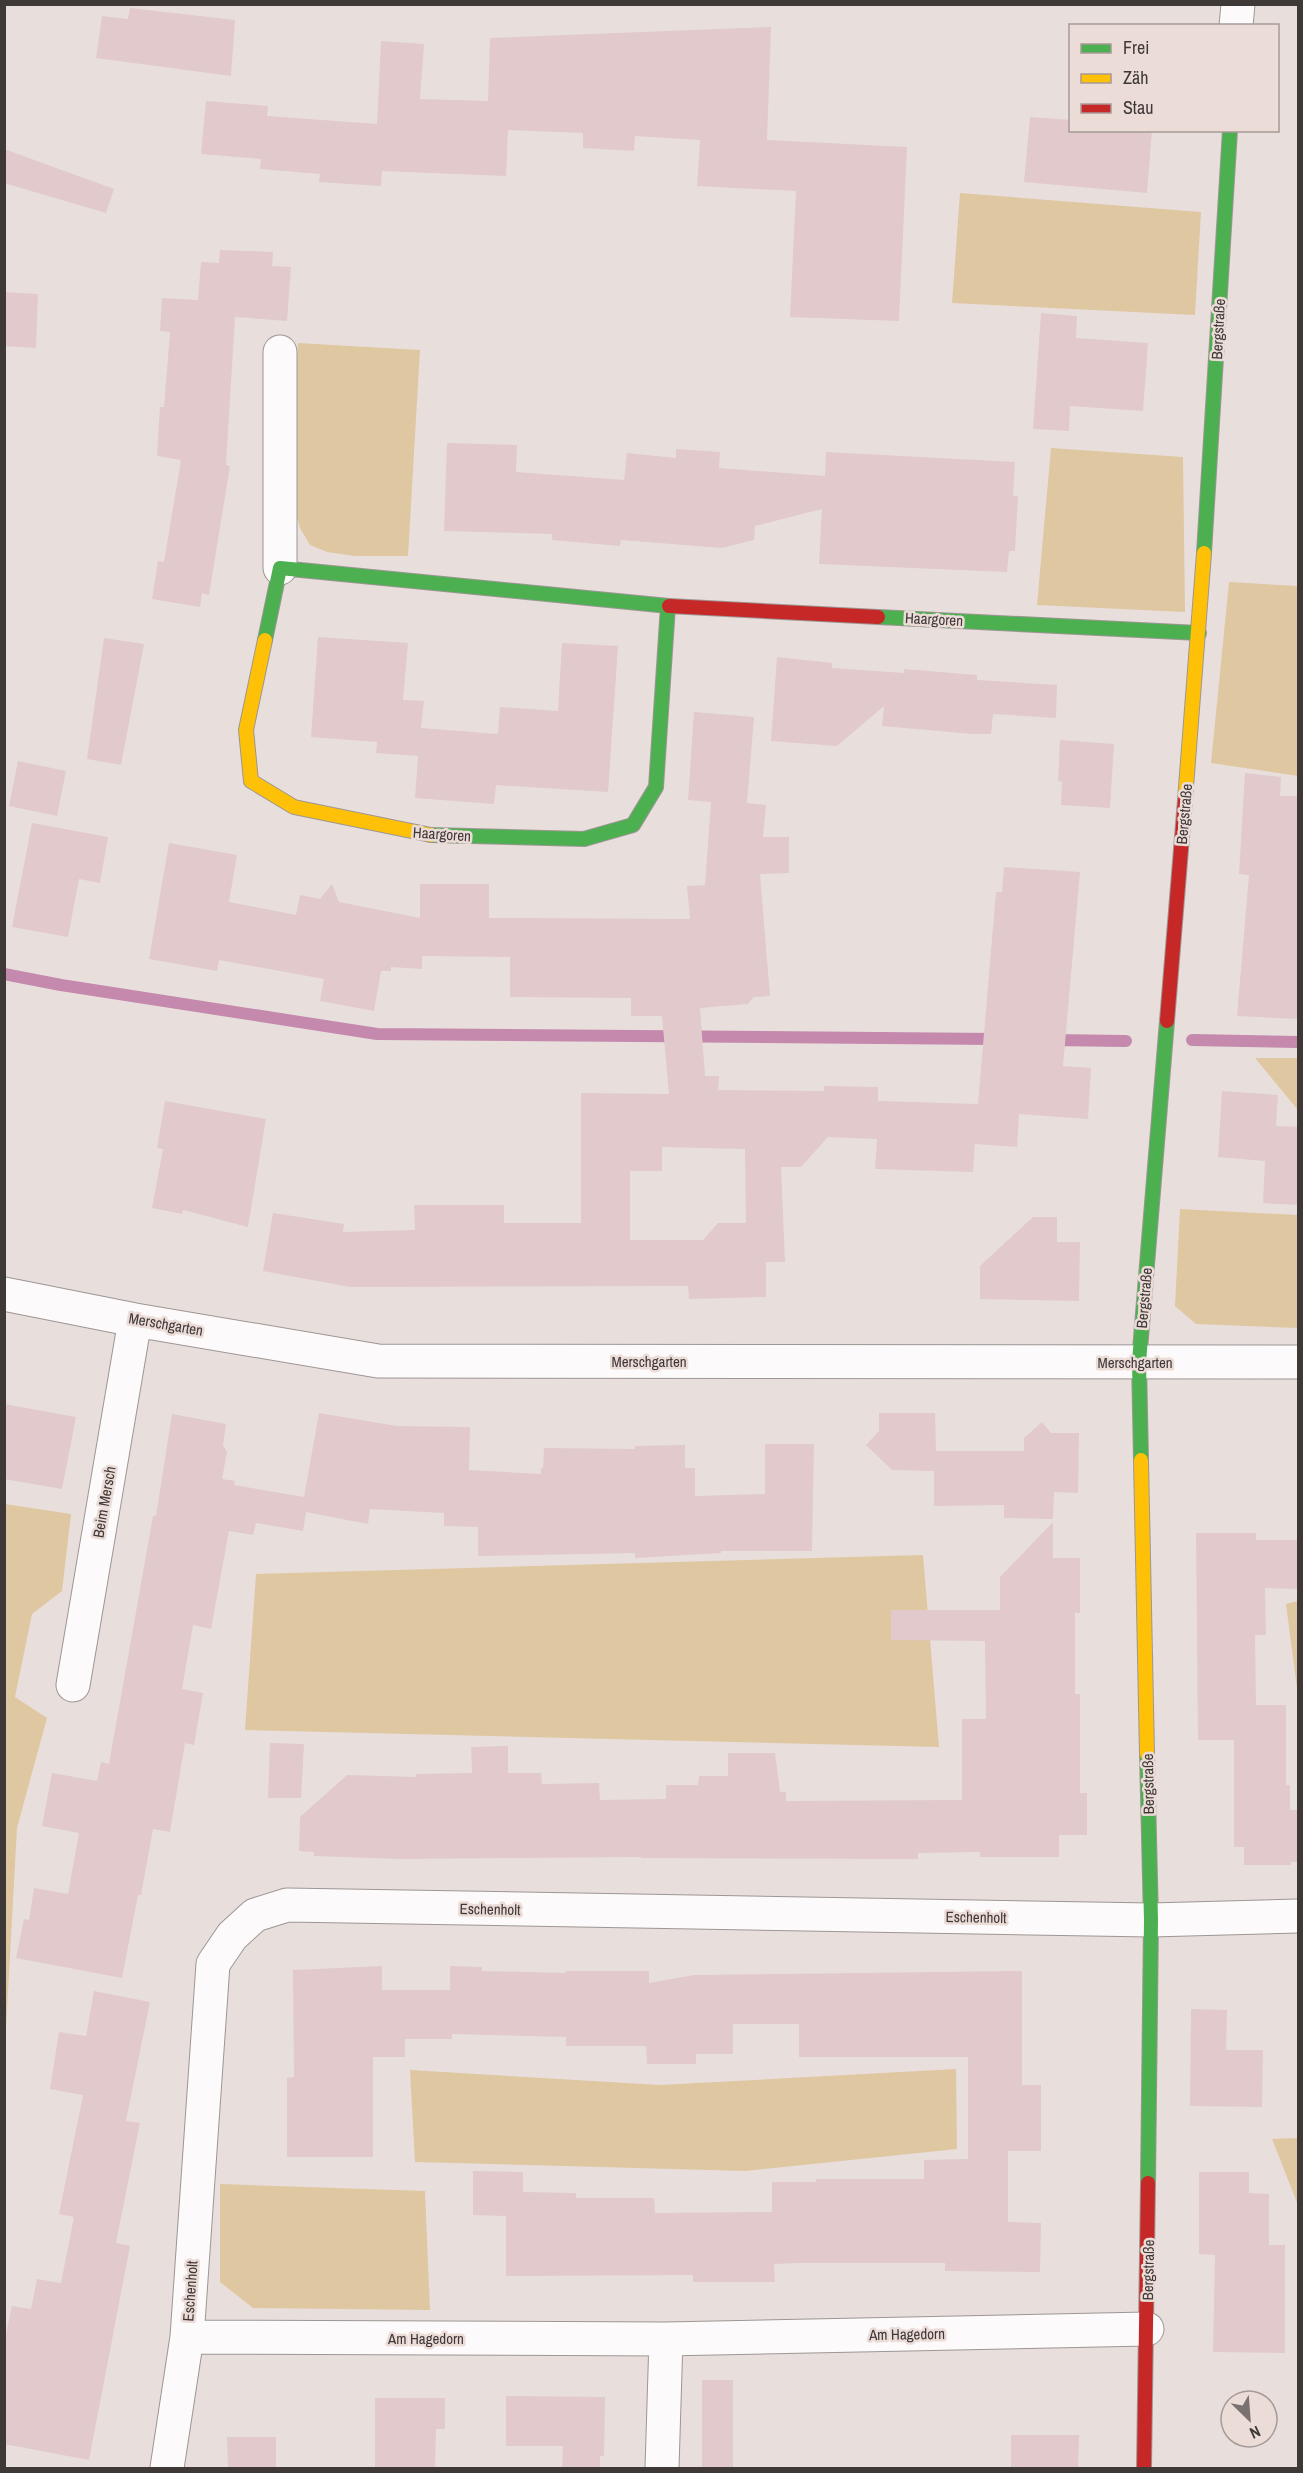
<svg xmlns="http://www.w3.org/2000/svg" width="1303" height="2473" viewBox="0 0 1303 2473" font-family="'Archivo Narrow',sans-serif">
<rect width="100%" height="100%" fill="#e8dfdc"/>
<path fill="#dfc7a2" d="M 960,193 L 1201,212 L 1195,315 L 952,303 Z
M 298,343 L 420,350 L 408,556 L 355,556 L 327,552 L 310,545 L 300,528 L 292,500 L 292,472 Z
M 1051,448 L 1183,457 L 1185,612 L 1037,605 Z
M 1229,582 L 1298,586 L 1298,776 L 1211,763 Z
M 1255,1058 L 1298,1058 L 1298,1110 Z
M 1180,1209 L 1298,1215 L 1298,1328 L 1196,1324 L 1175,1306 Z
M 5,1504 L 71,1514 L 62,1591 L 32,1614 L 15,1697 L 47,1718 L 17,1828 L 5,2046 Z
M 923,1555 L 939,1747 L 245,1730 L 256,1574 Z
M 1298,1601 L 1298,1696 L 1286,1604 Z
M 956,2069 L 957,2149 L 746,2171 L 415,2162 L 410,2070 L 660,2085 Z
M 1298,2138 L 1298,2205 L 1272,2139 Z
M 220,2184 L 425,2191 L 430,2310 L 253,2308 L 220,2282 Z"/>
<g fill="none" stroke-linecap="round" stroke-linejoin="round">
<path stroke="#c489ac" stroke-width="12" d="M 4,974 L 61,985 L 377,1034 L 997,1039
M 1051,1040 L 1126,1041
M 1192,1040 L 1298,1042"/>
</g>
<path fill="#e1c9cc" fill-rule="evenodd" d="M 130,8 L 235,20 L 231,76 L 96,58 L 102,16 L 128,19 Z
M 771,27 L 767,140 L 907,147 L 899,321 L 790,317 L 796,191 L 697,186 L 700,140 L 635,136 L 634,151 L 583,148 L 583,133 L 508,130 L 506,176 L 382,171 L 381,186 L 319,182 L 320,174 L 260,169 L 261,159 L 201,154 L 206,101 L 268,106 L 267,116 L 377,124 L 381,41 L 424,44 L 420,99 L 488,101 L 490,38 Z
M 1030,117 L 1071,120 L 1071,130 L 1152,130 L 1147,193 L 1024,182 Z
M 4,149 L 114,189 L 106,213 L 4,183 Z
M 220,250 L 273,252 L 272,266 L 291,267 L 287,321 L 235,317 L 226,465 L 230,466 L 209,595 L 202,593 L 200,607 L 152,599 L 158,561 L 164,562 L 181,460 L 157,456 L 160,407 L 164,407 L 170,332 L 160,331 L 162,298 L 198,300 L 201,262 L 219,263 Z
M 4,292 L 38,294 L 36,348 L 4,346 Z
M 1041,313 L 1077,316 L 1076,338 L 1148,343 L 1143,411 L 1070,406 L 1069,431 L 1033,429 Z
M 447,443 L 517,445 L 516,472 L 624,480 L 627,453 L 676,458 L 676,449 L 720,452 L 719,468 L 825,476 L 826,452 L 1015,462 L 1013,496 L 1018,496 L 1015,551 L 1009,551 L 1007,572 L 819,564 L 822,509 L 755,526 L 754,540 L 722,548 L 621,540 L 620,546 L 552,540 L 552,534 L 444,531 Z
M 318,637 L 408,643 L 403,700 L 424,701 L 421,728 L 498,734 L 500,707 L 558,711 L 562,643 L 618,646 L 608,792 L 496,785 L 494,804 L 415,798 L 418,756 L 376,753 L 377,742 L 311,737 Z
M 104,638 L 144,644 L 121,765 L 87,759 Z
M 777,657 L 832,663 L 832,668 L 904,673 L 904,669 L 977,675 L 977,680 L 1057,685 L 1056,718 L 993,714 L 991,734 L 973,734 L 882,726 L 884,706 L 837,746 L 771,741 Z
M 694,712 L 754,717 L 747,803 L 766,805 L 763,837 L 789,837 L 789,873 L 760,874 L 770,996 L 754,997 L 748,1004 L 700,1008 L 705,1076 L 719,1076 L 718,1090 L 824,1091 L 824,1086 L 878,1087 L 878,1101 L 978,1104 L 996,892 L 1002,892 L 1004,867 L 1080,872 L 1063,1066 L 1091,1068 L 1088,1119 L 1019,1114 L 1017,1147 L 975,1144 L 973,1172 L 875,1169 L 877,1139 L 828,1137 L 801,1167 L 781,1167 L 785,1262 L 766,1262 L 766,1297 L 689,1299 L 688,1286 L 350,1287 L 263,1271 L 273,1213 L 344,1224 L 343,1232 L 415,1230 L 414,1205 L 504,1205 L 504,1223 L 581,1223 L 581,1093 L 669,1094 L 662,1016 L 631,1016 L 631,998 L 510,997 L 510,957 L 422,956 L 422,969 L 391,967 L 391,971 L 381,971 L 374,1011 L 320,1001 L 324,979 L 219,960 L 217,971 L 149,959 L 169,843 L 237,855 L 229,902 L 296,915 L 300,895 L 320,899 L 332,884 L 339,902 L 420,918 L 420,884 L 489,884 L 489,918 L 690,919 L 687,886 L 705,885 L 711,802 L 688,800 ZM 662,1147 L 745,1149 L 746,1223 L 718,1223 L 703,1240 L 630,1240 L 630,1171 L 662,1171 Z
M 1060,740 L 1114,744 L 1110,808 L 1061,805 L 1062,782 L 1058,781 Z
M 18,761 L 66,771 L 57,816 L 9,806 Z
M 1245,773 L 1281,777 L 1280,796 L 1299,796 L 1297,1019 L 1237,1016 L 1249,875 L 1239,874 Z
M 32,823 L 108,837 L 100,883 L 79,879 L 68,937 L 12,927 Z
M 1222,1091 L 1278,1095 L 1276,1126 L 1299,1127 L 1299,1205 L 1263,1203 L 1265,1161 L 1218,1157 Z
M 165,1101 L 266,1119 L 248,1227 L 183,1210 L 182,1214 L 152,1208 L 163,1149 L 157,1148 Z
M 1033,1217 L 1057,1217 L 1057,1242 L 1080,1242 L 1079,1301 L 980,1299 L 980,1266 Z
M 4,1404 L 76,1417 L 62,1489 L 4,1479 Z
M 319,1413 L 397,1426 L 470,1427 L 469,1470 L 541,1474 L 541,1468 L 543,1469 L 544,1448 L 635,1449 L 635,1446 L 685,1445 L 685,1468 L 695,1468 L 695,1496 L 765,1494 L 765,1444 L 814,1444 L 812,1551 L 721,1551 L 721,1553 L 635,1558 L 635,1553 L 478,1556 L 478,1527 L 444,1526 L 444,1513 L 370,1509 L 368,1524 L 306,1512 L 303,1531 L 256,1523 L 253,1535 L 229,1531 L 211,1629 L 193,1625 L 182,1689 L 203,1693 L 194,1745 L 185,1743 L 170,1832 L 153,1829 L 141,1895 L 138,1895 L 122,1978 L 16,1958 L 24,1919 L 29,1920 L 34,1888 L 68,1894 L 79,1833 L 42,1826 L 52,1773 L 97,1781 L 101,1762 L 109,1764 L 153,1516 L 156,1516 L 172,1414 L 226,1424 L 223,1445 L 227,1452 L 222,1479 L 235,1481 L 234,1485 L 304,1497 Z
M 879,1413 L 935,1413 L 936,1451 L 1024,1451 L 1024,1438 L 1042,1422 L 1051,1433 L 1079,1433 L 1078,1493 L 1054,1492 L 1053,1519 L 1004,1518 L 1004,1505 L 934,1506 L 934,1471 L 892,1470 L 866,1445 L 879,1431 Z
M 1053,1522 L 1053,1558 L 1080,1558 L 1080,1613 L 1075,1613 L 1075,1694 L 1080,1694 L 1080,1793 L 1087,1793 L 1087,1835 L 1059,1835 L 1059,1857 L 980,1857 L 980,1852 L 918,1853 L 918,1859 L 641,1858 L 641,1857 L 402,1859 L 314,1856 L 314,1852 L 299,1851 L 300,1817 L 347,1775 L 416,1777 L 416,1774 L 472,1773 L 471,1747 L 508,1746 L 508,1773 L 541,1773 L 542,1784 L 599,1783 L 600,1800 L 666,1799 L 666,1785 L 698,1785 L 699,1776 L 728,1776 L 728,1753 L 775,1753 L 780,1792 L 786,1792 L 786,1801 L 962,1800 L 962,1719 L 986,1719 L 985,1641 L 891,1640 L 891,1610 L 1000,1610 L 1000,1577 Z
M 1196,1533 L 1256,1533 L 1256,1540 L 1299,1540 L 1299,1589 L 1265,1588 L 1266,1635 L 1255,1635 L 1256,1705 L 1286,1705 L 1286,1785 L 1290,1785 L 1290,1810 L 1299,1810 L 1299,1862 L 1291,1862 L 1291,1865 L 1244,1865 L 1244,1847 L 1234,1847 L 1234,1740 L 1198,1740 Z
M 270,1743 L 304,1744 L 301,1798 L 268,1798 Z
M 382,1966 L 382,1990 L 450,1990 L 450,1966 L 482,1967 L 482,1971 L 566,1973 L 566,1971 L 649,1971 L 649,1983 L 694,1975 L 1022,1971 L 1022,2085 L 1041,2085 L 1041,2151 L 1008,2151 L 1008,2222 L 1041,2223 L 1040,2272 L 945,2271 L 945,2263 L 799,2263 L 774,2264 L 775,2282 L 693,2282 L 693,2275 L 506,2276 L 506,2216 L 473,2215 L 473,2171 L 523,2172 L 523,2192 L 576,2193 L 576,2198 L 654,2198 L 655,2213 L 772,2212 L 772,2182 L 816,2182 L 816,2179 L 924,2179 L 924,2160 L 968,2159 L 968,2057 L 799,2057 L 799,2024 L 733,2024 L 733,2054 L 696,2054 L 696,2064 L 647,2064 L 646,2046 L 566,2046 L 566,2037 L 452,2034 L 452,2039 L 405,2039 L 405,2057 L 373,2057 L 373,2157 L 287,2157 L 287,2078 L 294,2077 L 293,1970 Z
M 94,1991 L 150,2002 L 126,2121 L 140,2123 L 116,2243 L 130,2246 L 89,2460 L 4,2444 L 4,2343 L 12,2306 L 31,2309 L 37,2279 L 61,2283 L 74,2217 L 59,2214 L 83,2095 L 50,2089 L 59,2032 L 86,2036 Z
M 1191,2009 L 1227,2010 L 1226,2050 L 1263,2050 L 1262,2107 L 1190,2106 Z
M 1199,2172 L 1249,2172 L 1249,2193 L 1269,2194 L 1269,2245 L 1285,2245 L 1285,2353 L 1213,2352 L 1215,2255 L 1199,2254 Z
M 702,2380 L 733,2380 L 733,2469 L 702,2469 Z
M 506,2396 L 605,2397 L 604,2456 L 600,2456 L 600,2469 L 562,2469 L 563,2446 L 506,2446 Z
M 375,2398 L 445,2398 L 445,2429 L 436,2429 L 435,2468 L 375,2467 Z
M 1011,2435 L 1079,2435 L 1078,2469 L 1011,2469 Z
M 227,2437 L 276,2437 L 276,2469 L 228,2469 Z"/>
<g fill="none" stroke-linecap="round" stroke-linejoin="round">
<defs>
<path id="street" d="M 1236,26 L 1238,4
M 280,352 L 280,568
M 4,1294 L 135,1320 L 378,1361 L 1298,1362
M 73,1685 L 135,1320
M 187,2337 L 666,2339 L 1147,2329
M 167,2468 L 187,2337 L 213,1964 L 232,1936 L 255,1915 L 287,1905 L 1151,1920 L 1298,1916
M 662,2468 L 666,2339"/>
<path id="fast" d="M 1204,553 L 1230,130
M 878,617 L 1199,633
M 265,640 L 280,568 L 669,606
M 431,835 L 584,839 L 633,825 L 656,787 L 668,606
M 1141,1460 L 1139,1362 L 1167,1021
M 1147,1754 L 1151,1920 L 1148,2183"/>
<path id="slow" d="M 265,640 L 246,730 L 251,781 L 294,807 L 431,835
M 1185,800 L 1204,553
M 1141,1460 L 1147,1754"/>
<path id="jam" d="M 669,606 L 878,617
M 1167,1021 L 1185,800
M 1144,2468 L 1148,2183"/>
</defs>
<use href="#street" stroke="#9d9694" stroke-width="35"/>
<use href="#fast" stroke="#9d9694" stroke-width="16"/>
<use href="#slow" stroke="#9d9694" stroke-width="16"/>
<use href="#jam" stroke="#9d9694" stroke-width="16"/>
<use href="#street" stroke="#fcfafa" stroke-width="33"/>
<use href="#fast" stroke="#4caf50" stroke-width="14"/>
<use href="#slow" stroke="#ffc107" stroke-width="14"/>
<use href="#jam" stroke="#c62828" stroke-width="14"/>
</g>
<g text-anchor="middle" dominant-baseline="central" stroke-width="5" stroke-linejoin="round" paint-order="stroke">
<g font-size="15" fill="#3e3836" stroke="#ecdcd8">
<text transform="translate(1218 329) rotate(-87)">Bergstraße</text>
<text transform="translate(934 619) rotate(3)">Haargoren</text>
<text transform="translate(1184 814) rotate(-85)">Bergstraße</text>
<text transform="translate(442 834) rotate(4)">Haargoren</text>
<text transform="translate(1144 1298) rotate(-85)">Bergstraße</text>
<text transform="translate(166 1324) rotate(10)">Merschgarten</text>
<text x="649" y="1361">Merschgarten</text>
<text x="1135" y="1362">Merschgarten</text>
<text transform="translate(104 1502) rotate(-80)">Beim Mersch</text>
<text transform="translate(1148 1784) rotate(-91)">Bergstraße</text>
<text transform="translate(490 1909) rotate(1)">Eschenholt</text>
<text transform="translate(976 1917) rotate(1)">Eschenholt</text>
<text transform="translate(1148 2270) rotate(-89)">Bergstraße</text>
<text transform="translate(190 2291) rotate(-86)">Eschenholt</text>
<text transform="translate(907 2334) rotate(-1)">Am Hagedorn</text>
<text x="426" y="2338">Am Hagedorn</text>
</g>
</g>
<rect width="1303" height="2473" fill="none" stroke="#3e3836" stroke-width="12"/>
<rect x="1069" y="24" width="210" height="108" fill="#ecdcd8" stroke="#a69a97" stroke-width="1.5"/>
<rect x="1081" y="44" width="30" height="9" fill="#4caf50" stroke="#a69a97" stroke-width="1.5"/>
<text x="1123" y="54" font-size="18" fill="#3e3836">Frei</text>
<rect x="1081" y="74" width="30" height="9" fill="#ffc107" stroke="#a69a97" stroke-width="1.5"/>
<text x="1123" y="84" font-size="18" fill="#3e3836">Zäh</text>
<rect x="1081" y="104" width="30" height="9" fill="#c62828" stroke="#a69a97" stroke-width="1.5"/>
<text x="1123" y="114" font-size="18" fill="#3e3836">Stau</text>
<g transform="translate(1249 2419) rotate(155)"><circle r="28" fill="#ecdcd8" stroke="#a69a97" stroke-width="1.5"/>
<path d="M0-4.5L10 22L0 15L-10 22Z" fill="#7a7270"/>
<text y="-9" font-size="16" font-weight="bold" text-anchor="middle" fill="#3e3836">N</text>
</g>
</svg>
